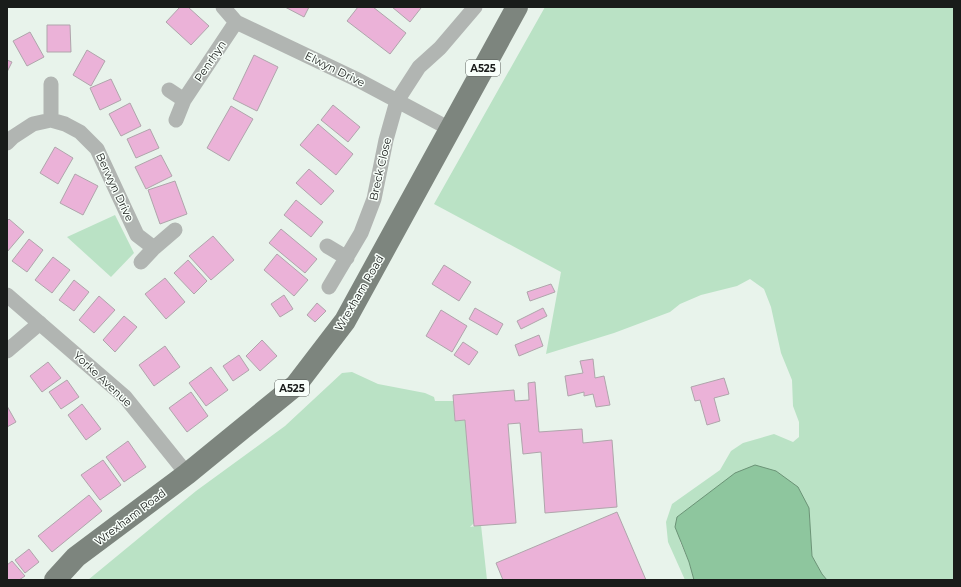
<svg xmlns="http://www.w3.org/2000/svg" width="961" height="587" viewBox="0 0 961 587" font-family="Montserrat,sans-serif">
<rect width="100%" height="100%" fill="#e8f3eb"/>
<path fill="#bae2c5" d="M 545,7 L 954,7 L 954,580 L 827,580 L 822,574 L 812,556 L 809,508 L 704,498 L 677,517 L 680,542 L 689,562 L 694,580 L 685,580 L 668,542 L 666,522 L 672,504 L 720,470 L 731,451 L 743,443 L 774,434 L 793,442 L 799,437 L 799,422 L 793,406 L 792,380 L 781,353 L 771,307 L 764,289 L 750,279 L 737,286 L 701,295 L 680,304 L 670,312 L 614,333 L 546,354 L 561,272 L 434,204 Z
M 115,215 L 134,253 L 111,277 L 67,237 Z
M 352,372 L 378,384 L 425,393 L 434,397 L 435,401 L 453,401 L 455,421 L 465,420 L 474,523 L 470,527 L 481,525 L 487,580 L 88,580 L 196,491 L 285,426 L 342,373 Z"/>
<path fill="#8ec69e" stroke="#6b9376" d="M 755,465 L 776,471 L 798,487 L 809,508 L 812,556 L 822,574 L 827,580 L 694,580 L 689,562 L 675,527 L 677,517 L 735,473 Z"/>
<path fill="#ebb2d8" stroke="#afa5ab" d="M 180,7 L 188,7 L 209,26 L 191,45 L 166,22 Z
M 285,7 L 309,7 L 304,17 Z
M 358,7 L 373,7 L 406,33 L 390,54 L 347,21 Z
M 392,7 L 420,7 L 421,8 L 410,22 Z
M 47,25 L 70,25 L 71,52 L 47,52 Z
M 30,32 L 44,57 L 27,66 L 13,41 Z
M 87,50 L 105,61 L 91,86 L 73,75 Z
M 254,55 L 278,67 L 257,111 L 233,99 Z
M 7,60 L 12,62 L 7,72 Z
M 111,79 L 121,100 L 100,110 L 90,88 Z
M 130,103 L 141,126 L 121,136 L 109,114 Z
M 333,105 L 360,127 L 348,142 L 321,120 Z
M 231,106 L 253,119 L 229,161 L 207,148 Z
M 318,124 L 353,154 L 336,175 L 300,145 Z
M 150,129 L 159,148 L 136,158 L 127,139 Z
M 55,147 L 73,158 L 58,184 L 40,173 Z
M 161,155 L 172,176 L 146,189 L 135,167 Z
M 309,169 L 334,191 L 321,205 L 296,183 Z
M 75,174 L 98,186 L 83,215 L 60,203 Z
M 175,181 L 187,214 L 160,224 L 148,190 Z
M 296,200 L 323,222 L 311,237 L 284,215 Z
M 9,219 L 24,232 L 7,252 L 7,221 Z
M 281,229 L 317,259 L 305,273 L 269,243 Z
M 213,236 L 234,260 L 211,280 L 189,256 Z
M 29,239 L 43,250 L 27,272 L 12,261 Z
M 277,254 L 308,280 L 294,296 L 264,270 Z
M 53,257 L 70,270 L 52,293 L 35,280 Z
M 188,260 L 207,281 L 194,294 L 174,273 Z
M 444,265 L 471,282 L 459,301 L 432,284 Z
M 165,278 L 185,302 L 166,319 L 145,294 Z
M 74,280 L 89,292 L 74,311 L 59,300 Z
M 551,284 L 555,292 L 530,301 L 527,292 Z
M 284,295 L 293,309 L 280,317 L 271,304 Z
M 99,296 L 115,310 L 94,333 L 79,320 Z
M 317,303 L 326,311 L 315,322 L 307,315 Z
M 475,308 L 503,324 L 497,335 L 469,319 Z
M 543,308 L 547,316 L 521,329 L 517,321 Z
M 441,310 L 467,326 L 452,352 L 426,336 Z
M 124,316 L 137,327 L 115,352 L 103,340 Z
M 539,335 L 543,346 L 519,356 L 515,345 Z
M 262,340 L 277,356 L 260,371 L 246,356 Z
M 463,342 L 478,352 L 469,365 L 454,355 Z
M 165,346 L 180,367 L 154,386 L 139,365 Z
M 239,355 L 249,370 L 233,381 L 223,366 Z
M 593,359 L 595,378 L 604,376 L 610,405 L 596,407 L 593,394 L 584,396 L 584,392 L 568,396 L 565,376 L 583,373 L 580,361 Z
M 48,362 L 61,378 L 42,392 L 30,376 Z
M 211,367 L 228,390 L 206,406 L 189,383 Z
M 724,378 L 729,394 L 714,398 L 720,421 L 707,425 L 700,400 L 695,401 L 691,387 Z
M 67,380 L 79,397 L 61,409 L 49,392 Z
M 535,382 L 539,432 L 582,429 L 583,443 L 612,440 L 617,507 L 545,513 L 541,452 L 523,454 L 520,423 L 508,424 L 516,523 L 474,526 L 465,420 L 455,421 L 453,395 L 514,390 L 515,401 L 529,400 L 528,383 Z
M 191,392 L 208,416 L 187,432 L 169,408 Z
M 82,404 L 101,429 L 86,440 L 68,415 Z
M 7,406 L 16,422 L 7,427 Z
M 128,441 L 146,467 L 124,482 L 106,457 Z
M 103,460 L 121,485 L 100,500 L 81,475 Z
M 89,495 L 102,511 L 52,552 L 38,536 Z
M 617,512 L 646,580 L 503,580 L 496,563 Z
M 29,549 L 39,562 L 25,573 L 15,560 Z
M 12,561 L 25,576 L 19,580 L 7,580 L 7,565 Z"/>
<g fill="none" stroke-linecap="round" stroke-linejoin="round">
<path stroke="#b1b5b2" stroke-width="15" d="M 223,7 L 236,22 L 358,80 L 450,129
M 169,90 L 184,100
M 51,120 L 65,124 L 80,132 L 97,149 L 137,235 L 154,248
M 176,120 L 184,100 L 236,22
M 7,143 L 13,137 L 33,124 L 51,120 L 51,84
M 327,246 L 347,258
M 141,262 L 154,248 L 175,230
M 329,287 L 361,233 L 374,199 L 386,140 L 397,101 L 419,67 L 440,48 L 475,7
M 7,295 L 125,397 L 187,474
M 7,351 L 40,323"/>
<path stroke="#7d857e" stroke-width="22" d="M 55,580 L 76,557 L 187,474 L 296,385 L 345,321 L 517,7"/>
</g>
<g text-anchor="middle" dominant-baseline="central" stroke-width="3" stroke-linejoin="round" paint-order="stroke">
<g fill="#f8fffa" stroke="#5c605d" stroke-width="1">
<rect x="466" y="60" width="34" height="16" rx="3"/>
<rect x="275" y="380" width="34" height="16" rx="3"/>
</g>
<g font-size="10" font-weight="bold" fill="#191c1a">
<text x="483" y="68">A525</text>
<text x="292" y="388">A525</text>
</g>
<g font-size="11" fill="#191c1a" stroke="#f8fffa">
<text transform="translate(210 61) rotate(-56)">Penrhyn</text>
<text transform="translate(335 69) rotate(26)">Elwyn Drive</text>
<text transform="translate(380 169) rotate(-77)">Breck Close</text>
<text transform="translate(115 187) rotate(65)">Berwyn Drive</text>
<text transform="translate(359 293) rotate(-60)">Wrexham Road</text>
<text transform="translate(103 379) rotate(43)">Yorke Avenue</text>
<text transform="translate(130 517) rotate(-37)">Wrexham Road</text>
</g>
</g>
<rect width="961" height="587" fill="none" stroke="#191c1a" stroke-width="16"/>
</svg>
